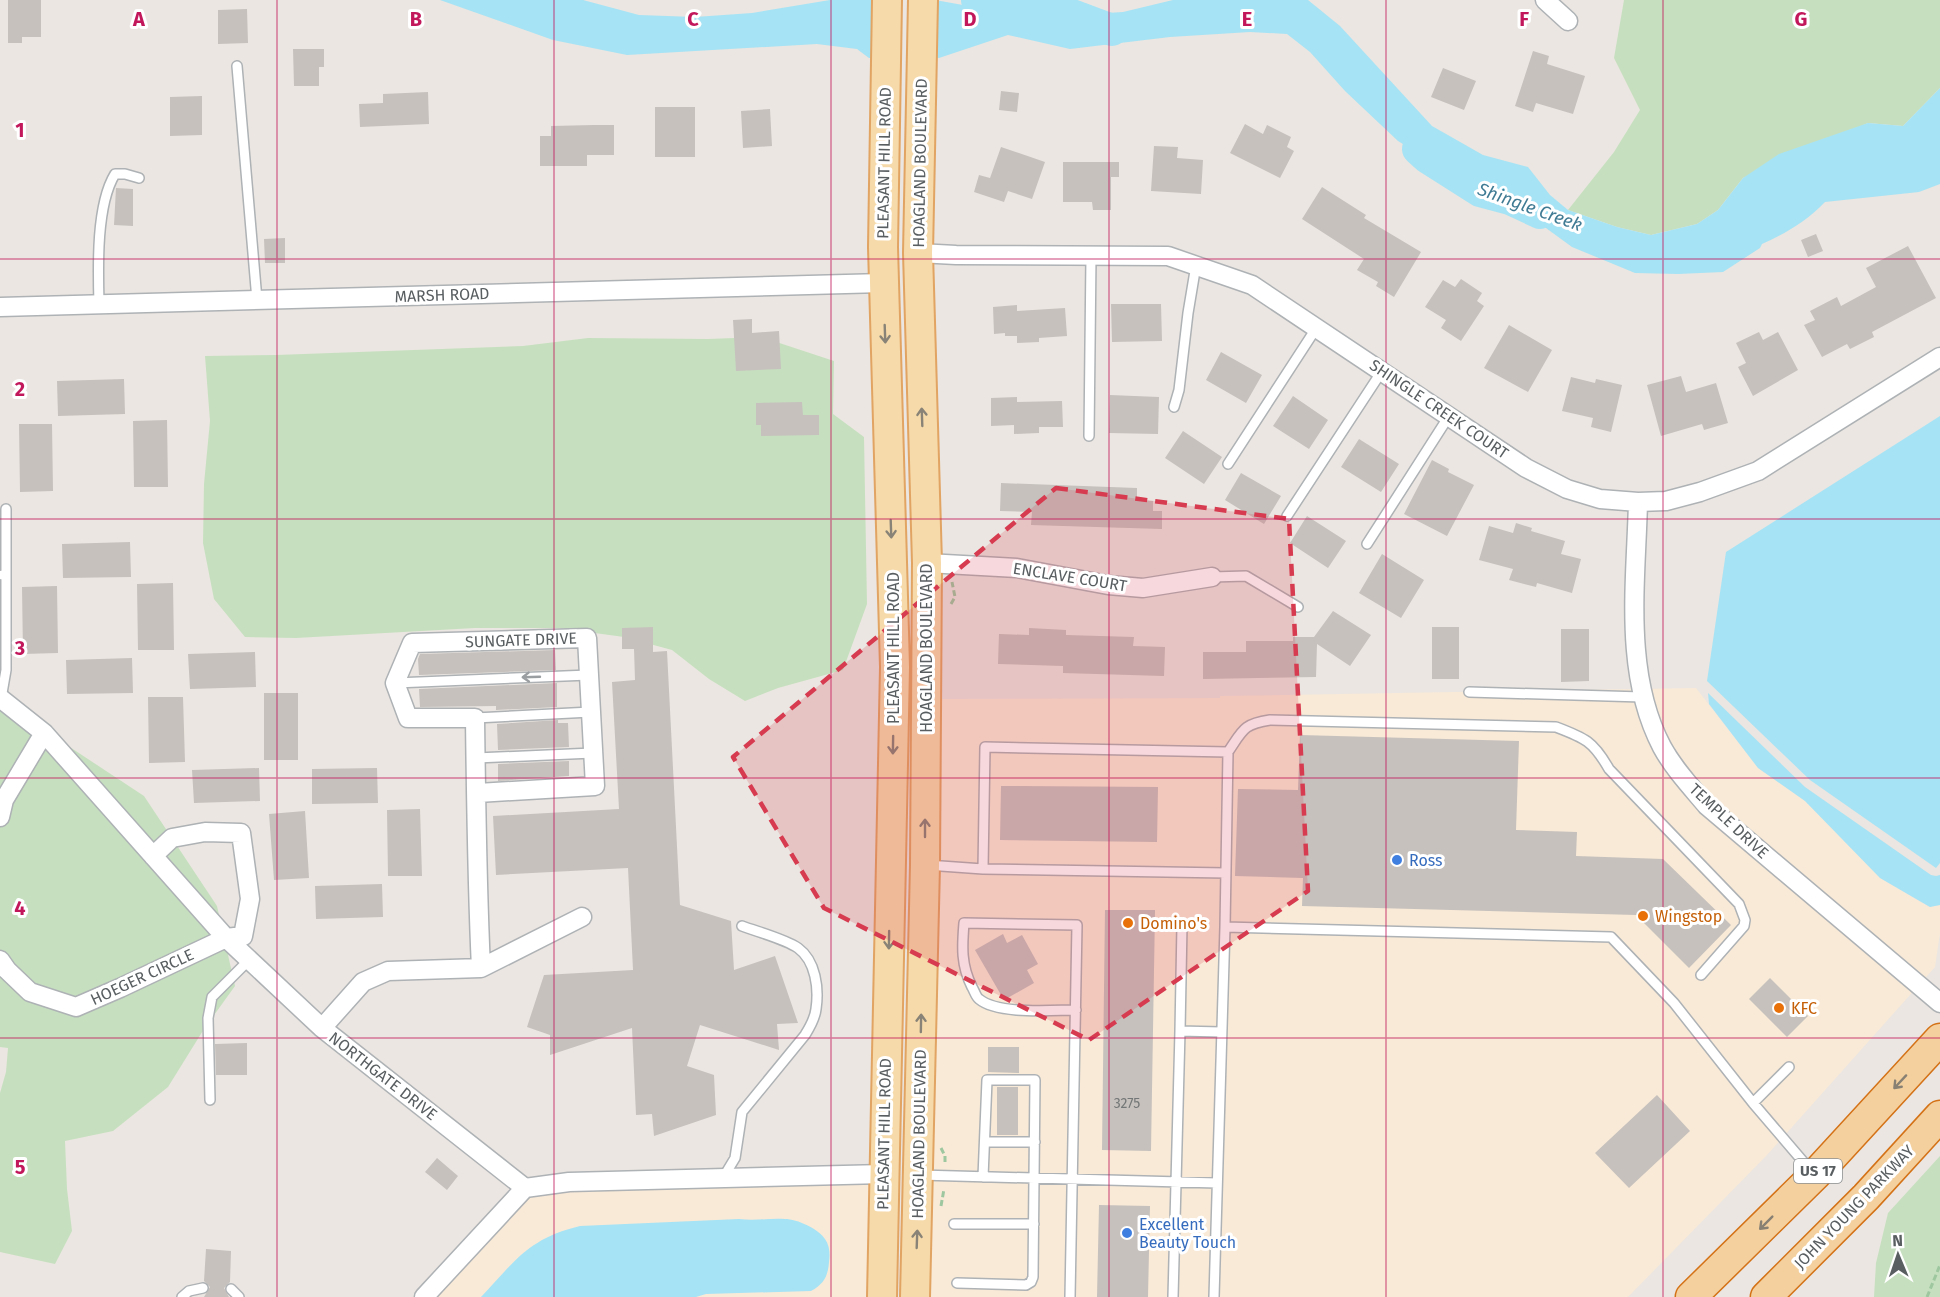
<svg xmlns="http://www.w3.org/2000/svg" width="1940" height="1297" viewBox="0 0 1940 1297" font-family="'Fira Sans',sans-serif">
<rect width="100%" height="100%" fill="#ebe6e1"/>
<path fill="#f9ead7" d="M 1696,688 L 1758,768 L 1805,801 L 1880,878 L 1929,907 L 1940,905 L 1940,933 L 1935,967 L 1767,1155 L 1628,1297 L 923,1297 L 935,699 L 1220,698 L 1220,696 Z
M 875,1184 L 873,1297 L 434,1297 L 533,1191 Z"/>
<path fill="#c6e0bf" d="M 1624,0 L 1940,0 L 1940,88 L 1903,126 L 1868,123 L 1743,178 L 1718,210 L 1697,224 L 1651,235 L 1617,227 L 1568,210 L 1614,152 L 1640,110 L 1614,58 Z
M 761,337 L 834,361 L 833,414 L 864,437 L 867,604 L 843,670 L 778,688 L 745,701 L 709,679 L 672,650 L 624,637 L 558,628 L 475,628 L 296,638 L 245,637 L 214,599 L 203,543 L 204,484 L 210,421 L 205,356 L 276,355 L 523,346 L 588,338 L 708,339 Z
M 0,701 L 144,796 L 217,906 L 235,986 L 204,1029 L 168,1087 L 113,1131 L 65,1141 L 67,1189 L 72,1231 L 55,1264 L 0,1252 L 0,1093 L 6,1072 L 8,1048 L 0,1047 Z
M 1940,1156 L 1940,1297 L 1874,1297 L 1876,1263 L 1888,1213 Z"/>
<path fill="#a6e3f5" d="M 440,0 L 583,0 L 639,15 L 695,17 L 752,13 L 830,0 L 878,0 L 877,58 L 869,58 L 857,49 L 817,44 L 627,55 L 553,40 Z
M 935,0 L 1002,12 L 1075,15 L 1123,12 L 1173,0 L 1308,0 L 1340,26 L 1432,126 L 1483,155 L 1528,167 L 1550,195 L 1568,210 L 1617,227 L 1651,235 L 1697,224 L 1718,210 L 1743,178 L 1779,154 L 1868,123 L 1903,126 L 1940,88 L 1940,184 L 1919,192 L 1825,202 C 1806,222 1786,233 1762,244 L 1760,248 L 1723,272 L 1678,274 L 1635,273 L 1572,247 L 1505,198 L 1448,172 L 1398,141 L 1345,91 L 1310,52 L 1287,34 L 1250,32 L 1170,37 L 1070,49 L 1008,35 L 939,58 L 931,57 Z
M 1940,416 L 1940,863 L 1936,868 L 1810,780 L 1707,681 L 1726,552 Z
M 1708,693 L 1805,787 L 1931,875 L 1936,876 L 1940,875 L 1940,905 L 1930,907 L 1880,878 L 1805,801 L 1758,768 L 1709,704 Z
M 739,1219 C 755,1221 769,1218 785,1219 C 797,1219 819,1229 825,1239 C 830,1246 830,1255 829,1262 C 828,1276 824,1284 811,1291 L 706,1294 L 696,1297 L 481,1297 C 515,1261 529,1238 580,1226 Z"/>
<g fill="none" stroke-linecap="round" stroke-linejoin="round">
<path stroke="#a6e3f5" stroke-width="32" d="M 977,0 L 1048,6 L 1112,30
M 1418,149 L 1428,158 L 1480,191 L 1510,199 L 1540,213"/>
</g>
<path fill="#c6c1bd" d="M 8,0 L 41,0 L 41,37 L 22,37 L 22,43 L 8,43 Z
M 247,9 L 248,43 L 218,44 L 218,10 Z
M 293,49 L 324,49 L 324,67 L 319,67 L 319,86 L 294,86 Z
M 1533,51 L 1549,56 L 1547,64 L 1585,76 L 1573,114 L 1536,103 L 1533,112 L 1515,106 Z
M 1443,68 L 1476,81 L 1464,110 L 1431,97 Z
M 1001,91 L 1019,93 L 1017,112 L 999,110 Z
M 428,92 L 429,124 L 360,127 L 359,104 L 383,103 L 383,94 Z
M 202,96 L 202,135 L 170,136 L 170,97 Z
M 655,107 L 695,107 L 695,157 L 655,157 Z
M 770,109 L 772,146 L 743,148 L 741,111 Z
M 1245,124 L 1263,134 L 1267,125 L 1291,137 L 1287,147 L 1294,151 L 1280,178 L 1230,153 Z
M 594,125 L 614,125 L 614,155 L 587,155 L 587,166 L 540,166 L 540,136 L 551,136 L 551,126 Z
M 1154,146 L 1178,147 L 1177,158 L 1203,160 L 1201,194 L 1151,191 Z
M 1001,147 L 1045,162 L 1032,199 L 1008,191 L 1004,202 L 974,192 L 979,175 L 990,178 Z
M 1063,162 L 1119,162 L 1119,177 L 1111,177 L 1111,210 L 1093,210 L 1092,202 L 1063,202 Z
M 1322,187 L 1366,215 L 1364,218 L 1421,252 L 1394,297 L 1376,286 L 1378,282 L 1357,270 L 1364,259 L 1302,219 Z
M 116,188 L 133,189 L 133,226 L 114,225 Z
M 1816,234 L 1823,251 L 1808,257 L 1801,240 Z
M 285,238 L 285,263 L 265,263 L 264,239 Z
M 1908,246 L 1936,298 L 1872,332 L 1874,337 L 1850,349 L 1847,344 L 1822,357 L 1804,325 L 1815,320 L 1810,311 L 1837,297 L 1841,306 L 1876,287 L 1866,268 Z
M 1461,279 L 1482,293 L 1477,301 L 1484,306 L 1461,341 L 1441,328 L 1446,320 L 1425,307 L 1443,280 L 1455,287 Z
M 1111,304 L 1161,304 L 1162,341 L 1112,342 Z
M 1017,305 L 1017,311 L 1065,308 L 1067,336 L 1039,338 L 1039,342 L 1017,343 L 1017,336 L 1005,336 L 1005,333 L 994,334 L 993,307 Z
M 752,319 L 752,333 L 779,331 L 781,369 L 736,371 L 733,320 Z
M 1509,325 L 1552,350 L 1528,392 L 1484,368 Z
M 1759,332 L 1763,340 L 1778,332 L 1798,370 L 1753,396 L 1738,367 L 1746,363 L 1736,343 Z
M 1221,352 L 1262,375 L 1246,403 L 1206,380 Z
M 1681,376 L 1686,392 L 1716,383 L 1728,423 L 1704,430 L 1702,424 L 1661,436 L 1647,385 Z
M 1571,377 L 1595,383 L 1596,379 L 1622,385 L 1611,432 L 1591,427 L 1593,418 L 1562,411 Z
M 124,379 L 125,414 L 58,416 L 57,381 Z
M 1110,395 L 1159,397 L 1158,434 L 1109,433 Z
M 1293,396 L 1328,420 L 1309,449 L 1273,426 Z
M 1017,397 L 1017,402 L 1062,401 L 1063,427 L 1039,427 L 1039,433 L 1014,434 L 1014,425 L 991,426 L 991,398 Z
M 802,402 L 803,415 L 819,415 L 819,435 L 761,436 L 761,425 L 756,425 L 756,403 Z
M 167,420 L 168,487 L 134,487 L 133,421 Z
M 19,424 L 52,424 L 53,491 L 20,492 Z
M 1183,431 L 1222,457 L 1204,484 L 1165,458 Z
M 1359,439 L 1399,464 L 1381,492 L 1341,467 Z
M 1432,460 L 1449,469 L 1448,472 L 1474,485 L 1447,536 L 1404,514 Z
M 1241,473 L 1281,496 L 1264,524 L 1225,500 Z
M 1001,483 L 1137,488 L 1137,500 L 1153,501 L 1153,511 L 1162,511 L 1162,529 L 1031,525 L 1032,512 L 1000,511 Z
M 1307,516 L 1346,541 L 1328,568 L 1290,543 Z
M 1516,523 L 1532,528 L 1531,531 L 1565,541 L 1561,554 L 1581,559 L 1572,593 L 1537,583 L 1536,587 L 1509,580 L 1513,569 L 1479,560 L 1489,526 L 1513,533 Z
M 130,542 L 131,577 L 63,578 L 62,544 Z
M 1382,554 L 1424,580 L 1401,618 L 1359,593 Z
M 173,583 L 174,650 L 138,650 L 137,584 Z
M 57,586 L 58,653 L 23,654 L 22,587 Z
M 1333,611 L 1371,635 L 1350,666 L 1317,644 L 1316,677 L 1203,679 L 1203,652 L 1246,652 L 1246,641 L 1293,641 L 1293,637 L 1314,637 Z
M 653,627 L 653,652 L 667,651 L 680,905 L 731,921 L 734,970 L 775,956 L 798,1023 L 777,1024 L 779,1050 L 700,1025 L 687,1066 L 714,1075 L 716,1115 L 654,1136 L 652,1114 L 636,1115 L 632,1028 L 550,1055 L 550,1035 L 527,1027 L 544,975 L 633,970 L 628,868 L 496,875 L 493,816 L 619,809 L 612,682 L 635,680 L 634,649 L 622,649 L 622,628 Z
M 1432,627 L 1459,627 L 1459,679 L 1432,679 Z
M 1029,628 L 1066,630 L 1066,635 L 1134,637 L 1133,646 L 1165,647 L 1164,676 L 1063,673 L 1063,666 L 998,664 L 999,634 L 1029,635 Z
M 1561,629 L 1589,629 L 1589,681 L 1561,682 Z
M 555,650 L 556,670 L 419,675 L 418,659 L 420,654 Z
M 255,652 L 256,687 L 190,689 L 188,654 Z
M 132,658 L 133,693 L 67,694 L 66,660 Z
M 557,683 L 557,707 L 496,710 L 496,706 L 420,707 L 419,689 Z
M 264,693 L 298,693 L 298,760 L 264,760 Z
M 148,697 L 183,697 L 185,762 L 149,763 Z
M 558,720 L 558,723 L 568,723 L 569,747 L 498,750 L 497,724 Z
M 1300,735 L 1519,741 L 1516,830 L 1577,832 L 1576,856 L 1663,859 L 1731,925 L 1689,968 L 1636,915 L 1302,906 L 1303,878 L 1235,876 L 1238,789 L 1298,790 Z
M 569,761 L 569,776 L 498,781 L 498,764 Z
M 259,768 L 260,801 L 194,803 L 192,770 Z
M 377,768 L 378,803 L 312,804 L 312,769 Z
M 1001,786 L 1158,787 L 1157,842 L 1000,840 Z
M 420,809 L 422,876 L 388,876 L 387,810 Z
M 305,811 L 309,878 L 274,880 L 269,814 Z
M 382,884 L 383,917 L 316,919 L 315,886 Z
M 1105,910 L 1155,910 L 1151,1151 L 1102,1150 Z
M 1003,934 L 1007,943 L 1022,935 L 1038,964 L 1027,970 L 1034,983 L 1004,1000 L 975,950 Z
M 1770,978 L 1808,1016 L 1787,1037 L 1749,999 Z
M 247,1043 L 247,1075 L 216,1075 L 215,1044 Z
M 988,1047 L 1019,1047 L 1019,1073 L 988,1072 Z
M 997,1087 L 1018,1087 L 1018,1135 L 997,1135 Z
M 1657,1095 L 1690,1131 L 1629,1188 L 1595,1153 Z
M 437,1158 L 458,1176 L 447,1190 L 425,1172 Z
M 1099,1205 L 1150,1206 L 1148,1297 L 1097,1297 Z
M 206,1249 L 231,1251 L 230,1282 L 224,1288 L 229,1297 L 204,1297 L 210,1287 L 204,1281 Z"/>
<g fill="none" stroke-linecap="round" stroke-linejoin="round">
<defs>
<path id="service" d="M 237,66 L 257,300
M 99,304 C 98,268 96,205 115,174 L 125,174 L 139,178
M 1174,407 L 1179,390 L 1188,313 L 1196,265
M 1089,436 L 1091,256
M 1228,464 L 1317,327
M 1287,516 L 1382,371
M 1367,544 L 1449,416
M 2,575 L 6,574 L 6,509
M 1212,577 L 1246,576 L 1298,607
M 395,683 L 589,675
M 1469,692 L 1642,697
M 1,699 L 6,670 L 6,574
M 475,718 L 591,712
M 1228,752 C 1243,730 1243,724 1270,720 L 1556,727 C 1585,738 1593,741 1609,769 L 1739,904 L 1745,920 L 1744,926 L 1701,975
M 476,758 L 593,753
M 927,865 L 983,869 L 1226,873
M 983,869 L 985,747 L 1228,752 L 1225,927
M 1182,925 L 1180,1031 L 1221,1032
M 210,1100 L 208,1018 L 212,997 L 249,960
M 1753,1103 L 1789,1067
M 985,1142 L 1035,1142
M 920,1175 L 1217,1183
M 723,1178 L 735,1158 L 742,1112 L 805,1035 C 810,1027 815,1018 816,1009 C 819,989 816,961 798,948 C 785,939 758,932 742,926
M 954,1224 L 1034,1224
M 957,1283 L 1026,1285 L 1031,1282 L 1033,1277 L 1035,1080 L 987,1080 L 983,1177
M 231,1289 L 239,1297
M 182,1297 L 189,1291 L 203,1288
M 1070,1297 L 1077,925 L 964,923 C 962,947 961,965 972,987 C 974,990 976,997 979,999 C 998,1015 1053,1010 1076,1010
M 1173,1297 L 1180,1031
M 1214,1297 L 1225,927 L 1611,937 L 1674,1003 L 1753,1103 L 1812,1172"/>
<path id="minor" d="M 1545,0 L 1568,21
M 918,253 L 956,255 L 1168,256 L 1252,285 L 1526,468 L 1567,489 L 1600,499 L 1638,502 L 1666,501 L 1700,492 L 1758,471 L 1940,357
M 0,307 L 883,283
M 1638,502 C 1636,583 1623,673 1662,747 C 1674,769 1691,787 1707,806 L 1940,1003
M 927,563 L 1017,568 L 1108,585 L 1143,588 L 1212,577
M 0,698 L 44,733 L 226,938 L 322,1028 L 525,1188 L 569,1182 L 884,1174
M 478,793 L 595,786 L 587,638 L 412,643 L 395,683 L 408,718 L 475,718 C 476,801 477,884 481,968
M 0,817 L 4,800 L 44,733
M 0,960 L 7,970 L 30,992 L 76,1007 L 120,988 L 226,938 L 243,936 L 250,899 L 241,833 L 205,832 L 172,838 L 153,856
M 322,1028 L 363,982 L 388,971 L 481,968 L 582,917
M 424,1297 L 525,1188"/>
<path id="primary" d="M 882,1297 L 895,667 L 883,247 L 887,0
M 915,1297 L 925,865 L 927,563 L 918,253 L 923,0"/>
<path id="trunk" d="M 1691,1297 L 1815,1175 L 1940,1039
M 1766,1297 L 1866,1197 L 1940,1116"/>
</defs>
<use href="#service" stroke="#aeb2b5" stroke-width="12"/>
<use href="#minor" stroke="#aeb2b5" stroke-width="21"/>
<use href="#primary" stroke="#e1a463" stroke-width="32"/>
<use href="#trunk" stroke="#d47217" stroke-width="33"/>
<path stroke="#9ec7a0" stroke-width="3" stroke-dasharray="6 3" stroke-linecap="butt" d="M 951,604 L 955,597 L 952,582
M 941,1148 L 945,1156 L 945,1165
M 941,1206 L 944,1189
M 1927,1297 L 1940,1265"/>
<use href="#service" stroke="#fff" stroke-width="9"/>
<use href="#minor" stroke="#fff" stroke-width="18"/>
<use href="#primary" stroke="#f6daaa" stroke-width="28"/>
<use href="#trunk" stroke="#f4d09e" stroke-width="30"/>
</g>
<defs><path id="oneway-shaft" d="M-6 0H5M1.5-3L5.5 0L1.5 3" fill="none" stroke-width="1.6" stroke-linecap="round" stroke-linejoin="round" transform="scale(1.5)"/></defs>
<g stroke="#888376">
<use href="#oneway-shaft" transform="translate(885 334) rotate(88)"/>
<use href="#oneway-shaft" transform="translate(922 417) rotate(-92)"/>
<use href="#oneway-shaft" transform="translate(891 529) rotate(88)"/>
<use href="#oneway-shaft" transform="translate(893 745) rotate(91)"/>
<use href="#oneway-shaft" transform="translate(925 828) rotate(-90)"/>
<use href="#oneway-shaft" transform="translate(889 940) rotate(91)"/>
<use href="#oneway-shaft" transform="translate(921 1023) rotate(-89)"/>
<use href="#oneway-shaft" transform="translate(917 1239) rotate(-88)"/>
</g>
<use stroke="#9b9ea0" href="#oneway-shaft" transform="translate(531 677) rotate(178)"/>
<g stroke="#888073">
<use href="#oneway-shaft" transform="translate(1900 1082) rotate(133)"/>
<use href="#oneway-shaft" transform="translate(1766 1223) rotate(135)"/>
</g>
<path fill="#d63b4f" fill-opacity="0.2" stroke="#d63b4f" stroke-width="4.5" stroke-dasharray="12 8" stroke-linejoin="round" d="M 1056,488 L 1289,519 L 1308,891 L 1089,1040 L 824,908 L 733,757 Z"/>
<path fill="none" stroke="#c2185b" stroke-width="1.5" stroke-opacity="0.55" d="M 277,0 L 277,1297M 554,0 L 554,1297M 831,0 L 831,1297M 1109,0 L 1109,1297M 1386,0 L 1386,1297M 1663,0 L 1663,1297M 0,259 L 1940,259M 0,519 L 1940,519M 0,778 L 1940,778M 0,1038 L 1940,1038"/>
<g fill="#3f7fe0" stroke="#fff" stroke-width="2">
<circle cx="1397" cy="860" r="6"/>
<circle cx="1127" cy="1233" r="6"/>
</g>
<g fill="#e8710a" stroke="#fff" stroke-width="2">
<circle cx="1643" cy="916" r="6"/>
<circle cx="1128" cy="923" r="6"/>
<circle cx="1779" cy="1008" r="6"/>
</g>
<g text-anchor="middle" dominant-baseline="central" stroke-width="6" stroke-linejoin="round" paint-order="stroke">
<g font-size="14" fill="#747777">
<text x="1127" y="1103">3275</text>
</g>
<rect fill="#fff" stroke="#8b8e90" stroke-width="1.5" x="1794" y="1159" width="48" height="24" rx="4.5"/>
<g font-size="15" font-weight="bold" fill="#595e60">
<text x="1818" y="1171">US 17</text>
</g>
<g font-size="16" fill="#595e60" stroke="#fff">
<text transform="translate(884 163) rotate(-89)">PLEASANT HILL ROAD</text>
<text transform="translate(920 163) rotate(-89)">HOAGLAND BOULEVARD</text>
<text transform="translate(442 295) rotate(-2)">MARSH ROAD</text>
<text transform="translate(1439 409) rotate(34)">SHINGLE CREEK COURT</text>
<text transform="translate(1070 577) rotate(9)">ENCLAVE COURT</text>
<text transform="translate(521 640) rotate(-2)">SUNGATE DRIVE</text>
<text transform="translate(893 648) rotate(-90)">PLEASANT HILL ROAD</text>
<text transform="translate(926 648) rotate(-90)">HOAGLAND BOULEVARD</text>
<text transform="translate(1729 821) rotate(43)">TEMPLE DRIVE</text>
<text transform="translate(142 977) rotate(-25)">HOEGER CIRCLE</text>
<text transform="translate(383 1076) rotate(38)">NORTHGATE DRIVE</text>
<text transform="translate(884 1134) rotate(-89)">PLEASANT HILL ROAD</text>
<text transform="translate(919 1134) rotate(-89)">HOAGLAND BOULEVARD</text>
<text transform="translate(1854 1207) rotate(-46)">JOHN YOUNG PARKWAY</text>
</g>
<g font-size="16" fill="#366cbe" stroke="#fff" text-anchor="start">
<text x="1409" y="860">Ross</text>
<text x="1139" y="1224">Excellent<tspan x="1139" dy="18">Beauty Touch</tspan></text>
</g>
<g font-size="16" fill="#c56008" stroke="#fff" text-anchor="start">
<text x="1655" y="916">Wingstop</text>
<text x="1140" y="923">Domino's</text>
<text x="1791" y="1008">KFC</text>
</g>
<g font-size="18" font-style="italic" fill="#407b94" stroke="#fff">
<text transform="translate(1530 207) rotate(20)">Shingle Creek</text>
</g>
</g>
<g font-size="20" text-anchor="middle" font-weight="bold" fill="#c2185b" stroke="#fff" stroke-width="6" stroke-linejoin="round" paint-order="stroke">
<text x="139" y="26">A</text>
<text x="416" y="26">B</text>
<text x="693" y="26">C</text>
<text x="970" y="26">D</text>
<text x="1247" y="26">E</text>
<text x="1524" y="26">F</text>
<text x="1801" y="26">G</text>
<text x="20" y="137">1</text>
<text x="20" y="396">2</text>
<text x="20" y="655">3</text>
<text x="20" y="915">4</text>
<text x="20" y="1174">5</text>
</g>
<g transform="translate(1898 1255) rotate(358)" stroke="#ffffff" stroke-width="4.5" paint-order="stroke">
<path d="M0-4.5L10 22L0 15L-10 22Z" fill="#595e60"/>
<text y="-9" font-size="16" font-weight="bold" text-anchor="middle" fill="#595e60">N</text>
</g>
</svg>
